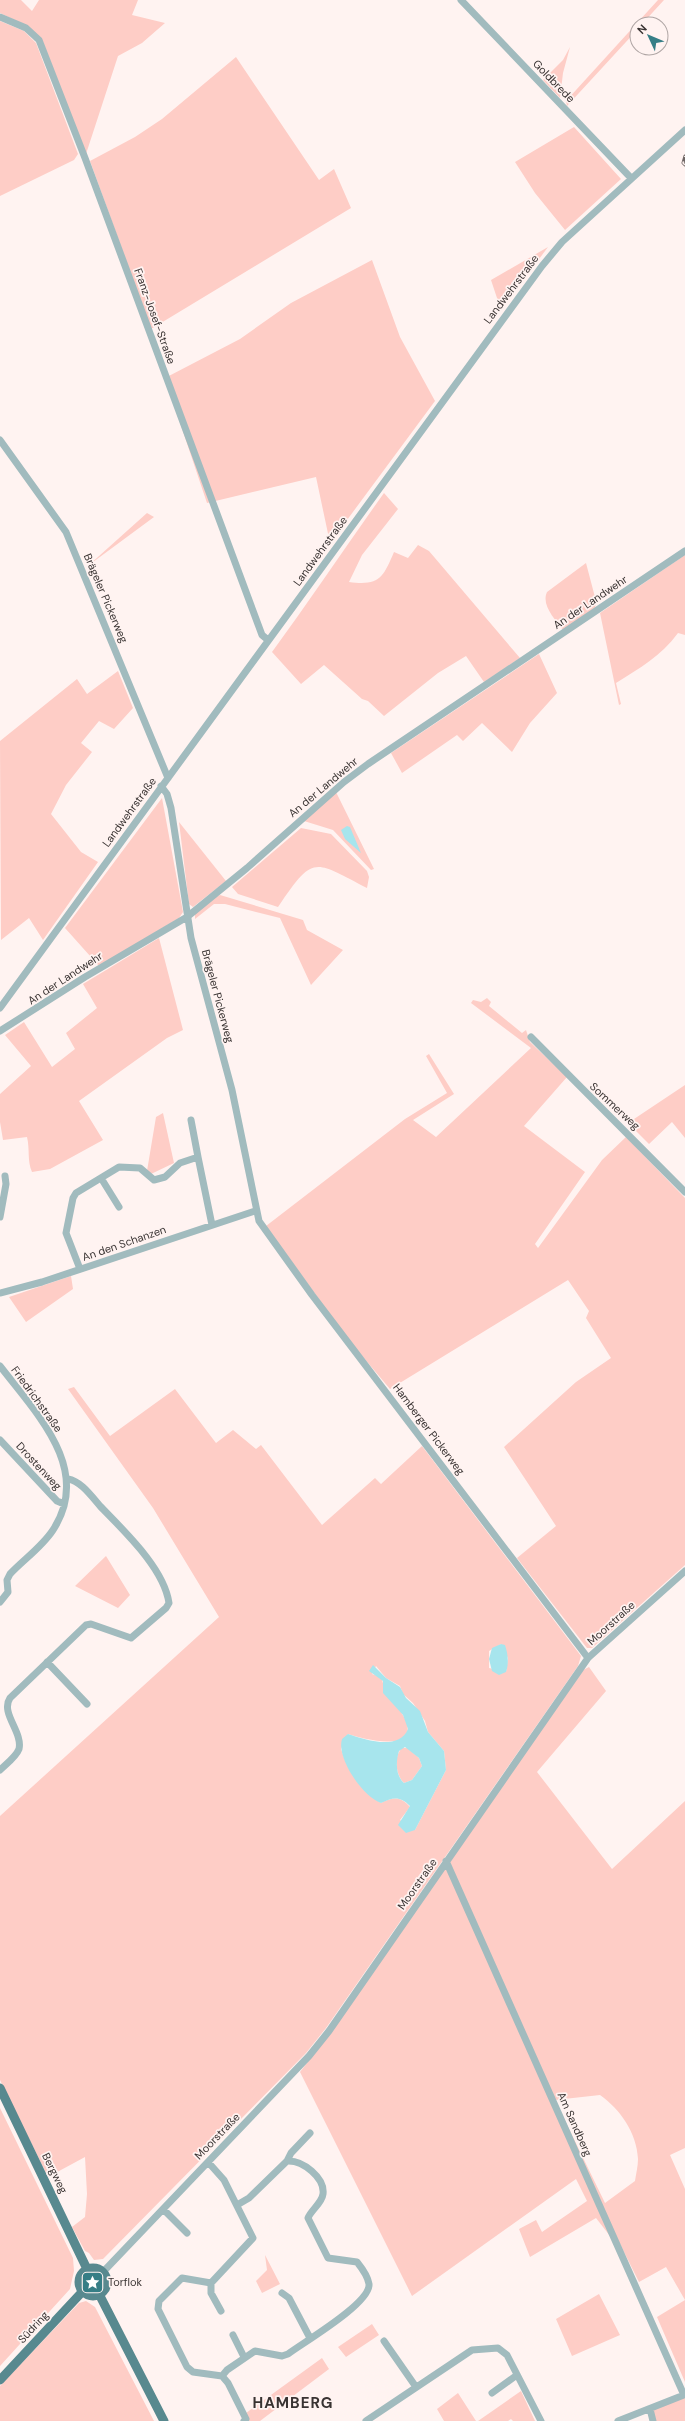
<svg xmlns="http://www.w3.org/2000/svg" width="685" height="2421" viewBox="0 0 685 2421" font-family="'DM Sans',sans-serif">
<rect width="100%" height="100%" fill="#fff3f1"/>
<path fill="#fecdc6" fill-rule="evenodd" d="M 0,0 L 21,0 L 32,11 L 39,0 L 138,0 L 132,15 L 165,23 L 142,43 L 118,56 L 86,154 L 43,42 L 23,24 L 0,13 Z
M 658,0 L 664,0 L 642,24 L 637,24 L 637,30 L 567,106 L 566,101 Z
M 0,21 L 24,31 L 36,43 L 78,154 L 74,160 L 0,196 Z
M 570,47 L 563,73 L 560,98 L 543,80 L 563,60 Z
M 236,57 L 319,180 L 334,169 L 351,208 L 151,329 L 90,161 L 135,137 L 162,119 Z
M 574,127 L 621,179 L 565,230 L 535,193 L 515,162 Z
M 548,247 L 501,310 L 491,280 Z
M 372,260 L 400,337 L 435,401 L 330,543 L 316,477 L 207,503 L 165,378 L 240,339 L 291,303 Z
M 384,493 L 398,509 L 362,555 L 349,582 C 379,586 383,578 394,552 L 408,558 L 418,545 L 429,551 L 520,658 L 484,682 L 466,656 L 438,673 L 384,716 L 368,701 L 362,699 L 324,665 L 301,684 L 272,652 C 310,600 346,546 384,493 Z
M 147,513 L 154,517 L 89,565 Z
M 685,555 L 685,635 L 678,633 C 661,656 640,668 616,683 L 621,704 L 619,705 L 600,613 Z
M 586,563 L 596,601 L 595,609 L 563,630 C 555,619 541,605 547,592 Z
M 539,654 L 557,693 L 530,723 L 512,752 L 482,723 L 463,741 L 457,735 L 402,773 L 391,753 Z
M 118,671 L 133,708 L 114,729 L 99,721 L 81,743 L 92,752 L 66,785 L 51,814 L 81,852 L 98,862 L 43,940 L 29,918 L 1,940 L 0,741 L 77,679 L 87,694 Z
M 336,792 L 374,869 L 371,870 L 333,830 L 304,821 Z
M 162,798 L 183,912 L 179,918 L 99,966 L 65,928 Z
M 179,822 L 226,881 L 193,907 L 189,904 Z
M 301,828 L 331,834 L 367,871 L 369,877 L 367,888 C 313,860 314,854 278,907 L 238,894 L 232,887 Z
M 220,895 L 303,920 L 307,930 L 343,950 L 311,985 L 280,918 L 225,904 L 214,904 L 195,919 L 195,914 L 214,898 Z
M 159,938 L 183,1030 L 167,1038 L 79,1101 L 103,1140 L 50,1169 L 32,1172 C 27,1161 30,1149 27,1137 L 3,1140 L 0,1122 L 0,1094 L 31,1066 L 5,1035 L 24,1022 L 52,1067 L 75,1049 L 66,1033 L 97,1008 L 83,984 Z
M 487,998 L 491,1002 L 489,1006 L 522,1033 L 526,1030 L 530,1042 L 567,1077 L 524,1126 L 585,1172 L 535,1244 L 538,1248 L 602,1160 L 626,1137 L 685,1198 L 685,1565 L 592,1648 L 587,1648 L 517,1558 L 556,1526 L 504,1447 L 576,1382 L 611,1358 L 586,1318 L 589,1311 L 568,1280 L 390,1389 L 347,1338 L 266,1226 L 405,1119 L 447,1093 L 426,1056 L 429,1054 L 454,1094 L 413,1120 L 436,1137 L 531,1048 L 471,1003 L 473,1000 L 481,1002 Z
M 685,1085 L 685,1138 L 672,1122 L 649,1144 L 628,1123 Z
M 163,1113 L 174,1163 L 151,1174 L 147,1171 L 156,1117 Z
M 71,1276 L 73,1289 L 26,1322 L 9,1297 Z
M 74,1387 L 110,1436 L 175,1389 L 216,1443 L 233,1430 L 256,1449 L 261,1445 L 322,1525 L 375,1478 L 381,1484 L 422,1446 L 581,1656 L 578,1666 L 326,2028 L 306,2053 L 103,2259 L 94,2260 L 89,2253 L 85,2251 L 72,2227 L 85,2217 L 87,2194 L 85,2157 L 48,2177 L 0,2080 L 0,1816 L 219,1617 L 153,1508 L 68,1389 ZM 501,1644 L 508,1658 L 506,1672 L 489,1668 L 489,1651 ZM 376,1666 L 386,1678 L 400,1686 L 403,1694 L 413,1703 L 425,1721 L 428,1732 L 444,1751 L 446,1770 L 415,1830 L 400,1820 L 410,1807 C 400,1796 393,1797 381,1803 C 360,1791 348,1771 341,1749 L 348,1734 C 363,1739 421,1754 405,1719 C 401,1710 392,1703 386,1694 C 382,1688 385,1683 380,1677 L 372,1674 Z
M 106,1556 L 130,1595 L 118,1608 L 75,1586 Z
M 589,1667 L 606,1691 L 537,1772 L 612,1869 L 685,1801 L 685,2148 L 670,2155 L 685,2189 L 685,2382 L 657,2317 L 685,2300 L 666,2267 L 639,2282 L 618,2240 L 610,2236 L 596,2218 L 530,2257 L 519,2229 L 536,2220 L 542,2232 L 587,2201 L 576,2179 L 412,2296 L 300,2072 L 331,2032 L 583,1670 ZM 600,2095 C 620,2109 637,2133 638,2159 C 638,2166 636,2174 635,2181 L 605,2203 L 555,2100 Z
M 402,1748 L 408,1748 L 419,1758 L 422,1766 L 412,1780 L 404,1783 C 396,1776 393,1757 402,1748 Z
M 0,2108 L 73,2258 L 74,2271 L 70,2289 L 0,2366 Z
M 265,2255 L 280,2284 L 262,2293 L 256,2281 L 267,2270 Z
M 599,2294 L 620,2335 L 572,2356 L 556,2319 Z
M 86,2301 L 95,2307 L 154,2421 L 0,2421 L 0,2386 L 79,2303 Z
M 372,2324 L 379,2335 L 346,2357 L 338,2347 Z
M 322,2358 L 329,2369 L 260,2421 L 248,2421 L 246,2413 Z
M 521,2391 L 535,2421 L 513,2421 L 511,2419 L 508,2421 L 478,2421 Z
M 458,2393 L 476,2421 L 444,2421 L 437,2409 Z
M 685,2397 L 685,2421 L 653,2421 L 650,2409 Z"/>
<path fill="#a7e5ed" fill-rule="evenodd" d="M 347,826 L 350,827 L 361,853 L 345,839 L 341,830 Z
M 501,1644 L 505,1645 C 508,1654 509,1663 506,1672 L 499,1675 L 492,1671 L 489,1659 L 492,1648 Z
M 373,1665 L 386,1678 L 400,1687 L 406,1698 L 420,1711 L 428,1732 L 444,1751 L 446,1770 L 415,1830 L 406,1833 L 398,1825 L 410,1806 C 400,1796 393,1797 381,1803 C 363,1797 336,1758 342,1739 L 348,1734 C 366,1740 399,1751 408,1729 L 403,1715 L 383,1693 L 383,1681 L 369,1671 ZM 405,1747 L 419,1758 L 422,1766 L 412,1780 L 404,1783 C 395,1775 396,1761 399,1751 Z"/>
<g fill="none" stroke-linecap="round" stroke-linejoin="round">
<path stroke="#a1bbbe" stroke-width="7" d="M 461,0 L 631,178
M 0,17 L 26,28 L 39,40 L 85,158 L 262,635 L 268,640
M 0,440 L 66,532 L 168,778
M 161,786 L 167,794 L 171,808 L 191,938 L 232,1090 L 259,1221 L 312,1295 L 588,1658
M 0,1008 L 542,266 L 562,242 L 685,130
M 0,1031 L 85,977 L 187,917 L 247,868 L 344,782 L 368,764 L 685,551
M 531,1037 L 685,1192
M 191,1120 L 198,1157
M 101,1178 L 119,1207
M 0,1217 L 6,1184 L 5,1176
M 80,1269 L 66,1233 L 73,1198 L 76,1193 L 119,1167 L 140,1168 L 154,1180 L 165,1177 L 180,1163 L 198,1157 L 212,1225
M 0,1293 L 42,1282 L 255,1211
M 0,1366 C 36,1413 93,1469 53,1530 C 42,1547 23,1560 10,1574 L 7,1580 L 8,1592 L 0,1602
M 0,1440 L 57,1501 L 64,1504
M 47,1662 L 87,1704
M 0,1770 C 6,1764 16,1757 19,1749 C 23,1732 0,1713 10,1698 L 86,1625 L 91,1624 L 131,1638 L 166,1608 L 169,1603 C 164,1568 124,1531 100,1506 C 92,1497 81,1481 68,1479
M 446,1861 L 684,2395 L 618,2421
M 287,2161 L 291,2153 L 310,2133
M 208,2162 L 224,2180 L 253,2238 L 211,2283 L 182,2278 L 159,2301 L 158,2309 L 187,2367 L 193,2372 L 222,2376 L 228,2383 L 246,2419 L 244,2421
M 163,2209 L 187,2233
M 103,2272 L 309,2056 L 329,2031 L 588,1658 L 685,1571
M 211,2283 L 211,2293 L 221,2311
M 282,2293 L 289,2298 L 310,2338
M 233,2335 L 244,2357
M 384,2341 L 416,2387
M 222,2376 L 227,2370 L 255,2351 L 282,2356 L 288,2354 C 304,2342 371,2303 369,2284 C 368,2277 361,2267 357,2262 L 328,2258 L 308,2218 C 311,2210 322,2203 323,2194 C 325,2178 303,2160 287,2161 L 249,2198 L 237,2205
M 492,2393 L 517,2375
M 650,2409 L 653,2421
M 366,2421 L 472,2350 L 498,2348 L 507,2355 L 541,2421"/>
<path stroke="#58898f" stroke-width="9" d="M 0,2088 L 87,2269
M79 2282a14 14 0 1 1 28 0a14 14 0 1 1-28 0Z
M 99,2294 L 164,2421
M 0,2380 L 83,2291"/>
<defs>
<path id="rail" d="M 685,165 L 683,163 L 685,156"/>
</defs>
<use href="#rail" stroke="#6c6463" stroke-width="3"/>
<use href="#rail" stroke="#fff3f1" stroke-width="1.5" stroke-dasharray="4.5" stroke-linecap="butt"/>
</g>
<defs>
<symbol id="sight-square" viewBox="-11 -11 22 22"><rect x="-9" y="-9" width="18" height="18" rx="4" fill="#367e86" stroke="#fff3f1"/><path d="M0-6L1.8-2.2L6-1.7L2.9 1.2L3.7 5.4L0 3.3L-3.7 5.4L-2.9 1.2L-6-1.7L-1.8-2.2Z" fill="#fff"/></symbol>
</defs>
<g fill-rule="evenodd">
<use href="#sight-square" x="80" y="2270" width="25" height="25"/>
</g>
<g text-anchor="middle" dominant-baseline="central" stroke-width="3.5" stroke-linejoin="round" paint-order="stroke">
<g font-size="11" fill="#393332" stroke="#fff3f1">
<text transform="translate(554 81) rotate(46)">Goldbrede</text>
<text transform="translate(511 289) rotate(-53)">Landwehrstraße</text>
<text transform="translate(155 316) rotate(70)">Franz-Josef-Straße</text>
<text transform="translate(320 551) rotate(-54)">Landwehrstraße</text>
<text transform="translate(106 598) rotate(67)">Brägeler Pickerweg</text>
<text transform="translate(590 602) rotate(-34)">An der Landwehr</text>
<text transform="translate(323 787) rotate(-40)">An der Landwehr</text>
<text transform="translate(129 812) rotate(-54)">Landwehrstraße</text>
<text transform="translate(65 978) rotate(-33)">An der Landwehr</text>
<text transform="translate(218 996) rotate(75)">Brägeler Pickerweg</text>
<text transform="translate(615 1106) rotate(43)">Sommerweg</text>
<text transform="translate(124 1243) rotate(-19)">An den Schanzen</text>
<text transform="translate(37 1399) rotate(54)">Friedrichstraße</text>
<text transform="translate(429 1429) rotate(53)">Hamberger Pickerweg</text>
<text transform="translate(39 1466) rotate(47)">Drostenweg</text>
<text transform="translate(611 1623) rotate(-42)">Moorstraße</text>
<text transform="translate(417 1884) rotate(-55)">Moorstraße</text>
<text transform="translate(575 2124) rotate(66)">Am Sandberg</text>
<text transform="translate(217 2136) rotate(-46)">Moorstraße</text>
<text transform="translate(55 2173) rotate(64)">Bergweg</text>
<text transform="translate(33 2327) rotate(-47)">Südring</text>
</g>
<g font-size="11" fill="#393332" stroke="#fff3f1" text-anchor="start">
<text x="108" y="2282">Torflok</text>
</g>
<g font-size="15" font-weight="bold" letter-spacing="1" fill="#393332" stroke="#fff3f1">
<text x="293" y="2403">HAMBERG</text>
</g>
</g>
<g transform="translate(649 36) rotate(314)"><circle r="19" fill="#fff3f1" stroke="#b0a6a5"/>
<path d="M0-3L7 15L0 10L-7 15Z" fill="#367e86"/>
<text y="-6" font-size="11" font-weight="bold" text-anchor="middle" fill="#393332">N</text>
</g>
</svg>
